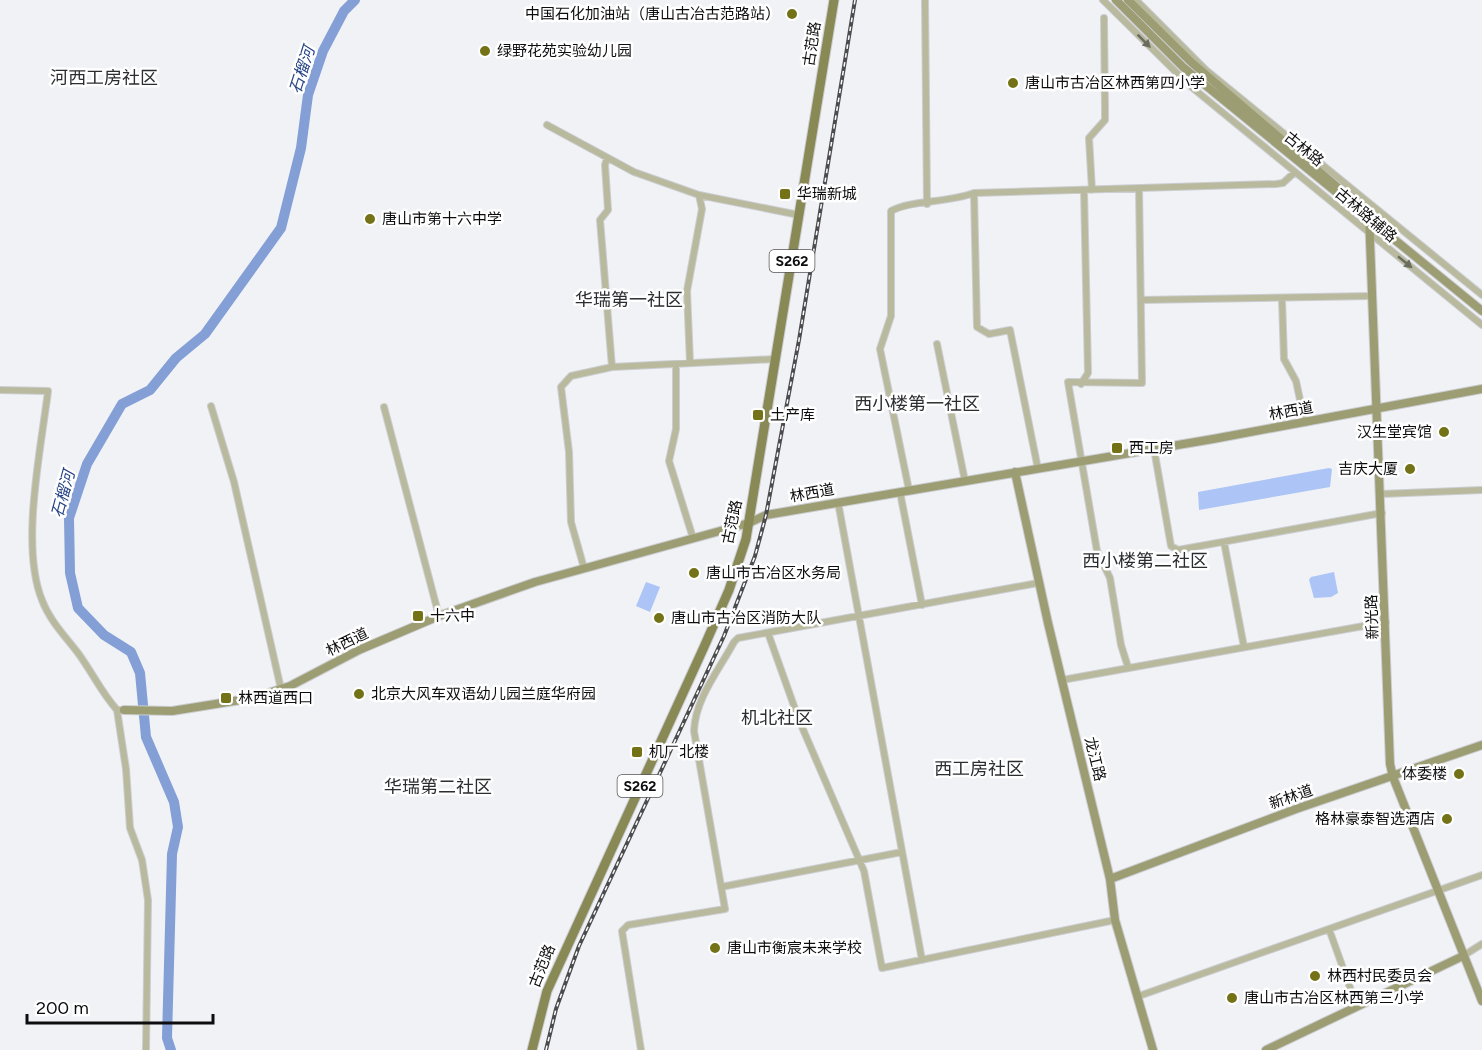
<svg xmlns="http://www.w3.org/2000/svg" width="1482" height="1050" viewBox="0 0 1482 1050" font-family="Figtree,'Noto Sans SC',sans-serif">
<rect width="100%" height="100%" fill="#f0f2f6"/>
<path fill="#acc5f6" d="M 1329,468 L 1332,469 L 1330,487 L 1199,510 L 1198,492 Z
M 1334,572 L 1338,593 L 1331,597 L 1314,598 L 1309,580 L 1311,577 Z
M 646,582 L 660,587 L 650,612 L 636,606 Z"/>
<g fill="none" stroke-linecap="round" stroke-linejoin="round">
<path stroke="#839fd6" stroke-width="10" d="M 171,1050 L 167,1038 L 172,854 L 178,827 L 174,802 L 146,737 L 140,673 L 131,652 L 104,635 L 78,608 L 70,573 L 69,518 L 87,464 L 122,404 L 150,390 L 176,358 L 205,334 L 281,228 L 301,148 L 308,95 L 323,51 L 344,11 L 355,0"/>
<defs>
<path id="street" d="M 925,0 L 927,204
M 1103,0 L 1189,85 L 1482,325
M 1136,0 L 1206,70 L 1482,295
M 547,125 L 634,172 L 699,195 L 799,215
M 607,158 L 605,165 L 608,210 L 600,220 L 612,367
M 1092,190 L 1089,138 L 1105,120 L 1105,110 L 1104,18
M 974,193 L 977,327 L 989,334 L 1010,330 L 1038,469
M 1282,299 L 1284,359 L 1296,381 L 1305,423
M 1141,300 L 1372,296
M 937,344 L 965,481
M 690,363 L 687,291 L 702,209 L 699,195
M 676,364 L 676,429 L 669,461 L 693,538
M 1081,384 L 1088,373 L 1084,190
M 0,390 L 48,391 C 41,449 20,546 42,600 C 50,621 65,636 78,653 C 92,672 101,692 117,710 L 124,710
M 211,406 L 234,482 L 281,689
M 384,407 L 439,616
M 1154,449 L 1171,546 L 1178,550 L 1382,513
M 909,490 L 880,349 L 891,316 L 891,211 C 911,200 947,203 974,193 L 1276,184 L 1283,183 L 1295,172
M 900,492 L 922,605
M 1381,494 L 1482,490
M 838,502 L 922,960
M 1224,542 L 1244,647
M 584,568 L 571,522 L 569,452 L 561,387 L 571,376 L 612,367 L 775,359
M 768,633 L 799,720 L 864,871 L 882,968 L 1115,920
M 1128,667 L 1121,645 L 1110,578 L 1097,551 L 1068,382 L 1142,383 L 1139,188
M 1062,680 L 1386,622
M 117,710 L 126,769 L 130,828 L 142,860 L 148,900 L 146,1050
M 721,887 L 902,852
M 1329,929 L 1357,1007
M 1463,956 L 1482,944
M 1139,996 L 1482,875
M 641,1050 L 622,931 L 628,925 L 725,909 L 694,731 C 695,699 719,670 734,642 L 738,638 L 1038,583"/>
<path id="secondary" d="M 1116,0 L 1183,67 L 1482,311
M 1128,0 L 1191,62 L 1342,191
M 1369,214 L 1390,764 L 1393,777 L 1482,1001
M 1015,472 L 1048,623 L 1110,879 L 1115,920 L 1153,1050
M 124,710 L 172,711 L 253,698 L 290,686 L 359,650 L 439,616 L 535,582 L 749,523 L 766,515 L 1213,439 L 1482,389
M 1110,879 L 1296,809 L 1482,745
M 1266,1050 L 1463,956"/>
<path id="primary" d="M 532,1050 L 547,991 L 704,647 L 729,590 L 746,539 L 834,0"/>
</defs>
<use href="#street" stroke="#cccdd1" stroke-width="8"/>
<use href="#secondary" stroke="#cccdd1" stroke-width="10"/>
<use href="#primary" stroke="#cccdd1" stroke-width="11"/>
<use href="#street" stroke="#b8b99d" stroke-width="6"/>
<use href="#secondary" stroke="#9c9d73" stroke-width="8"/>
<use href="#primary" stroke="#888954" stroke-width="9"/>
<defs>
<path id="rail" d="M 546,1050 L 556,1009 L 579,946 L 724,636 L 755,556 L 766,515 L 799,340 L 855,0"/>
</defs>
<use href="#rail" stroke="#4c4c4f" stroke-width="4"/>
<use href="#rail" stroke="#fff" stroke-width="1.5" stroke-dasharray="4.5" stroke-linecap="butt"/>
</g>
<defs><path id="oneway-solid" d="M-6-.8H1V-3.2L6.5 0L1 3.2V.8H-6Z" transform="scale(1.5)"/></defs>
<g fill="#6b6c5d">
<use href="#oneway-solid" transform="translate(1144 41) rotate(45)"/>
<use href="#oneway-solid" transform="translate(1405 262) rotate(39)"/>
</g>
<g fill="#737216" stroke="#fff" stroke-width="2">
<circle cx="792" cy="14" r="6"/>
<circle cx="485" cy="51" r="6"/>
<circle cx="1013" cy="83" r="6"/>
<rect x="779" y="188" width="12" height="12" rx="3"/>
<circle cx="370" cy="219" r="6"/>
<rect x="752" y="409" width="12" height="12" rx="3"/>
<circle cx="1444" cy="432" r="6"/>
<rect x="1111" y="442" width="12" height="12" rx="3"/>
<circle cx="1410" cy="469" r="6"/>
<circle cx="694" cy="573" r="6"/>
<rect x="412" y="610" width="12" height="12" rx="3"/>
<circle cx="659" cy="618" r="6"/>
<circle cx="359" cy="694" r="6"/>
<rect x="220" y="692" width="12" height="12" rx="3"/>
<rect x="631" y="746" width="12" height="12" rx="3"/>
<circle cx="1459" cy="774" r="6"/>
<circle cx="1447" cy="819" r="6"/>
<circle cx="715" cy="948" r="6"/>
<circle cx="1315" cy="976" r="6"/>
<circle cx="1232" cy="998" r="6"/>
</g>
<g text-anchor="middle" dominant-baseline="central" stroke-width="5" stroke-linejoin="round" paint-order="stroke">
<g fill="#fff" stroke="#565657" stroke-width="1.5">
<rect x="769.5" y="250" width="45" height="22" rx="4.5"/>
<rect x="617.5" y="775" width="45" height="22" rx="4.5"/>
</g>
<g font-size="14" font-weight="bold" fill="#0d0d0f">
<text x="792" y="261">S262</text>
<text x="640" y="786">S262</text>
</g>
<g font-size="15" fill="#0d0d0f" stroke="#fff" text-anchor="start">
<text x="780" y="14" text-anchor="end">中国石化加油站（唐山古冶古范路站）</text>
<text x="497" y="51">绿野花苑实验幼儿园</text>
<text x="1025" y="83">唐山市古冶区林西第四小学</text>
<text x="797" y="194">华瑞新城</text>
<text x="382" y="219">唐山市第十六中学</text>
<text x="770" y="415">土产库</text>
<text x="1432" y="432" text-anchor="end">汉生堂宾馆</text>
<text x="1129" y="448">西工房</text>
<text x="1398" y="469" text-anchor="end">吉庆大厦</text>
<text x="706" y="573">唐山市古冶区水务局</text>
<text x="430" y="616">十六中</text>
<text x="671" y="618">唐山市古冶区消防大队</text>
<text x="371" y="694">北京大风车双语幼儿园兰庭华府园</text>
<text x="238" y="698">林西道西口</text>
<text x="649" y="752">机厂北楼</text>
<text x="1447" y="774" text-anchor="end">体委楼</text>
<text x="1435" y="819" text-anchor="end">格林豪泰智选酒店</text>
<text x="727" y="948">唐山市衡宸未来学校</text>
<text x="1327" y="976">林西村民委员会</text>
<text x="1244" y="998">唐山市古冶区林西第三小学</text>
</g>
<g font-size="15" fill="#0d0d0f" stroke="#fff">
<text transform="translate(812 44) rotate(-81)">古范路</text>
<text transform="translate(1304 149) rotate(39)">古林路</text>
<text transform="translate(1366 215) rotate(40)">古林路辅路</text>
<text transform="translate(1291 411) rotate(-10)">林西道</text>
<text transform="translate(812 493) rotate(-10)">林西道</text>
<text transform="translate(732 522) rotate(-78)">古范路</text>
<text transform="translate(1372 617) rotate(-92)">新光路</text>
<text transform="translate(347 642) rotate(-26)">林西道</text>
<text transform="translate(1095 759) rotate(76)">龙江路</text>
<text transform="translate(1291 797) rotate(-19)">新林道</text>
<text transform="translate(542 966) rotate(-68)">古范路</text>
</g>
<g font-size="16" font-style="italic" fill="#264486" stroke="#fff">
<text transform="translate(302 70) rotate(-72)">石榴河</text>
<text transform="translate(63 494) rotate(-75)">石榴河</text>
</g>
<g font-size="18" fill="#2c2d30" stroke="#fff">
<text x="104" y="78">河西工房社区</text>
<text x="629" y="300">华瑞第一社区</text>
<text x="917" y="404">西小楼第一社区</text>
<text x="1145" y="561">西小楼第二社区</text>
<text x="777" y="718">机北社区</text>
<text x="979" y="769">西工房社区</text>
<text x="438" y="787">华瑞第二社区</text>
</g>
</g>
<path d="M27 1014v9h186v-9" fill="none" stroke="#0d0d0f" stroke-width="3"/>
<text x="36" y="1014" font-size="18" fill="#0d0d0f" stroke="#ffffff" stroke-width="4.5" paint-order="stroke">200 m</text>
</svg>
